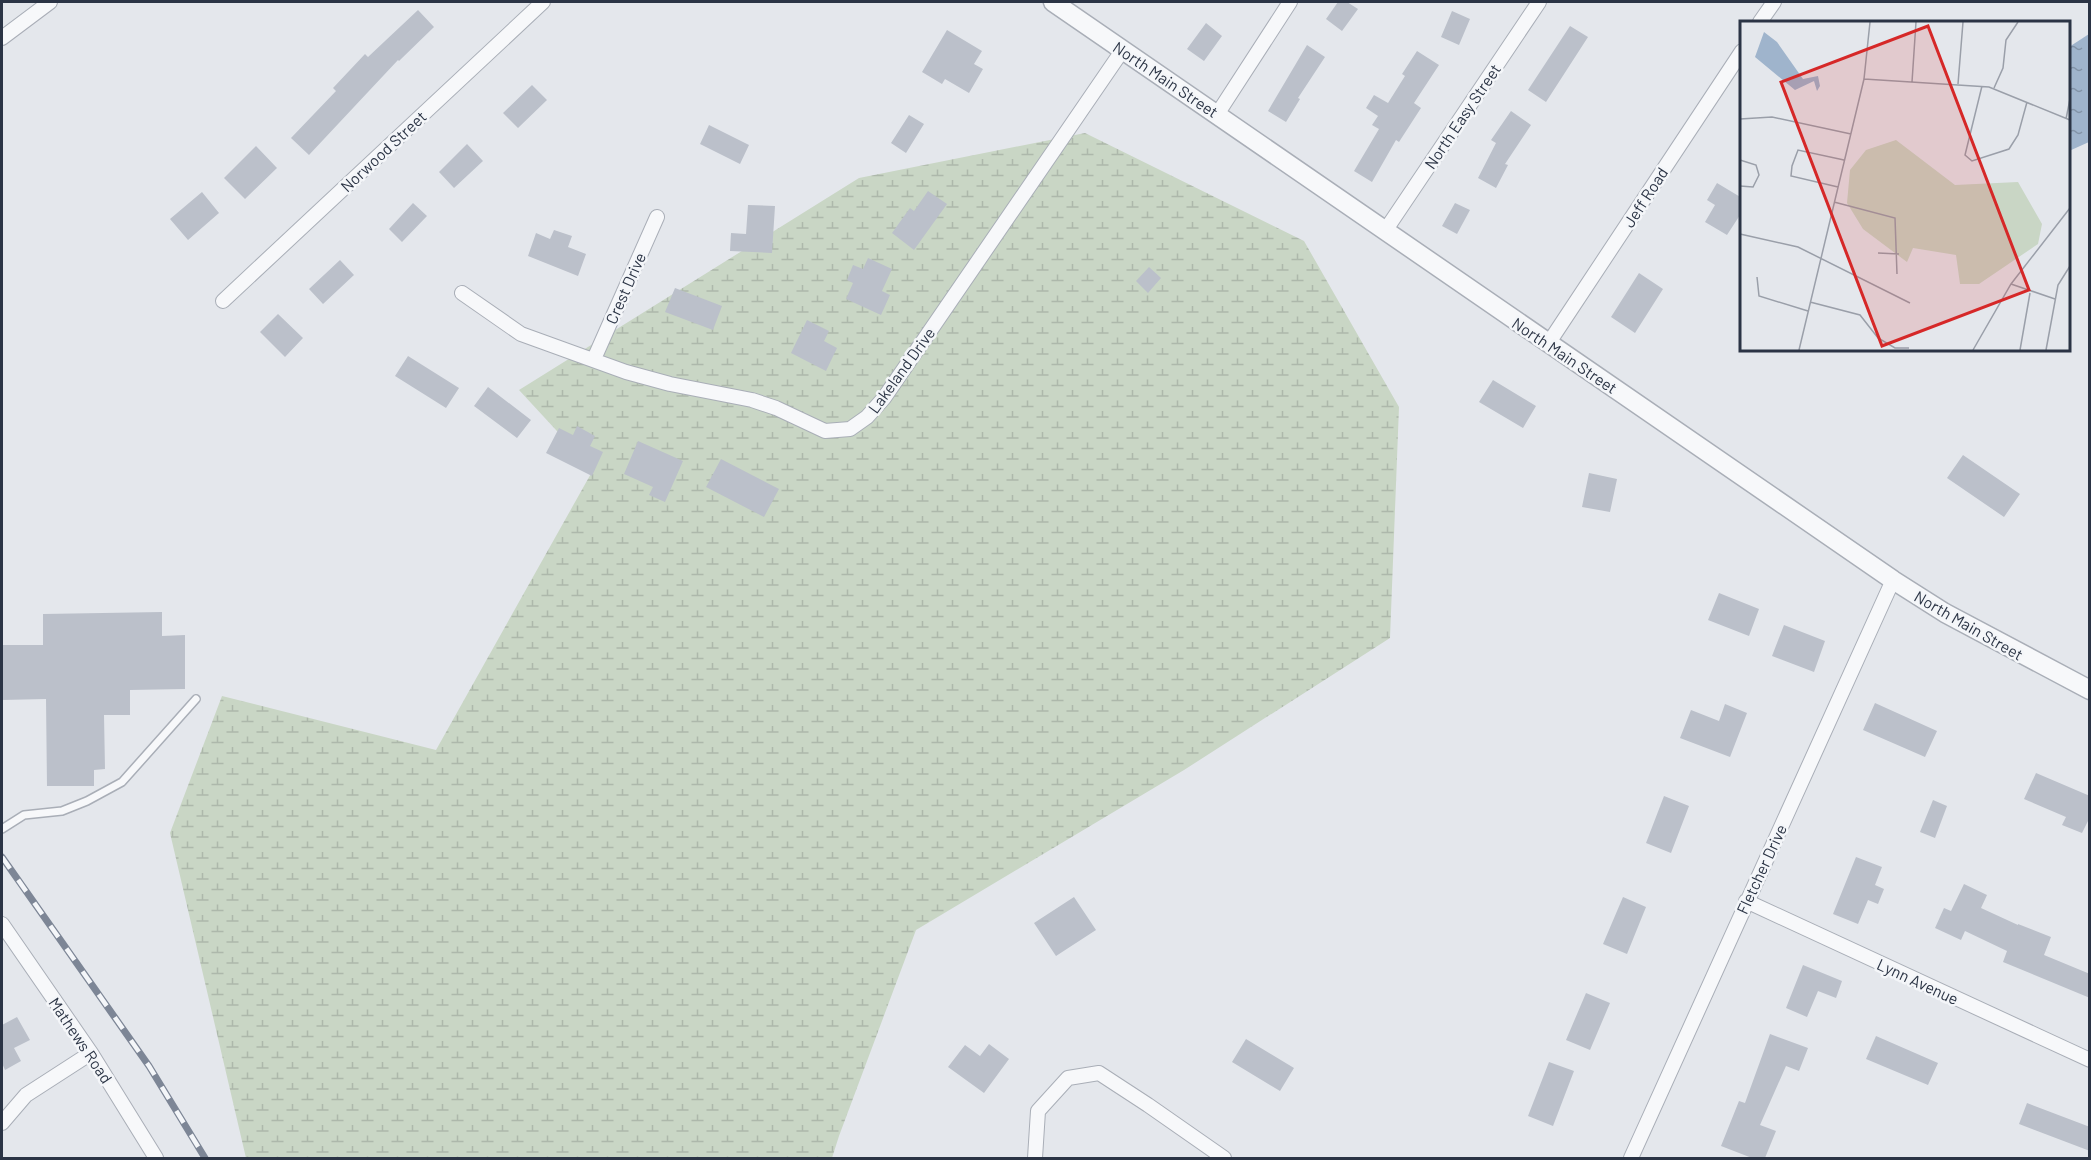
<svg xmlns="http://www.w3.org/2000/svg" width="2091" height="1160" viewBox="0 0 2091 1160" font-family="Barlow,sans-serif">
<defs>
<pattern id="wetland-marsh" width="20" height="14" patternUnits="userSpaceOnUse" patternTransform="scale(1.5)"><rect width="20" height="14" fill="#c9d6c5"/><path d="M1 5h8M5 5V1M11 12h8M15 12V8" fill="none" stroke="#adb8ab"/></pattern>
<pattern id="water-ripples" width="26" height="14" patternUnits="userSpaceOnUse" patternTransform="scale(1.5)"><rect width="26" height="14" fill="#9fb4cc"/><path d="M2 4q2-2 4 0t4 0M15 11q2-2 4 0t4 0" fill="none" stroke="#8293a7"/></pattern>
</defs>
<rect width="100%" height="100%" fill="#e4e7ec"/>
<path fill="url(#wetland-marsh)" d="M 1085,133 L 1304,241 L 1399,407 L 1390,638 L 1184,770 L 916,930 L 839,1136 L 832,1158 L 246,1158 L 170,833 L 222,696 L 436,750 L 593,470 L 519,390 L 859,178 Z"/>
<path fill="url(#water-ripples)" d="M 2089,34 L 2089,142 L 2069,151 L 2069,47 Z"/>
<path fill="#bbc0ca" d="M 1338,2 L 1347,2 L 1358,9 L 1342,31 L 1326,19 Z
M 418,10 L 434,27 L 399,61 L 398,60 L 309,155 L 291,138 L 336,91 L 333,88 L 365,54 L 368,57 Z
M 1452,11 L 1470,19 L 1459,45 L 1441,37 Z
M 1206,23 L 1222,36 L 1204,61 L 1187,49 Z
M 1570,26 L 1588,37 L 1546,102 L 1528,90 Z
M 947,30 L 982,51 L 974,64 L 983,69 L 969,93 L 945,79 L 942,84 L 922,72 Z
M 1307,45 L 1325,57 L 1298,98 L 1300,99 L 1286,122 L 1268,111 Z
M 1417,51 L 1439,65 L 1414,103 L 1421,108 L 1399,142 L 1396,140 L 1372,182 L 1354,171 L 1379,129 L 1372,125 L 1378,116 L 1366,108 L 1374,95 L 1388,103 L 1405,76 L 1402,74 Z
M 532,85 L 547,100 L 518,128 L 503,113 Z
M 1511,111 L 1531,125 L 1505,164 L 1508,165 L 1496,188 L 1478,178 L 1496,143 L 1491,140 Z
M 909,115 L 924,124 L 906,153 L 891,143 Z
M 709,125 L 749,145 L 740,164 L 700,144 Z
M 467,144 L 483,161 L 454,188 L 439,172 Z
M 256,146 L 277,168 L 245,199 L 224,178 Z
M 1717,183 L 1742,198 L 1742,212 L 1727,235 L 1705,222 L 1715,205 L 1707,200 Z
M 928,191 L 947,204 L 914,250 L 892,233 L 910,208 L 914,211 Z
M 202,192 L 219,213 L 188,240 L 170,219 Z
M 413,203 L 427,216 L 402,242 L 389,229 Z
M 1455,203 L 1470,210 L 1457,234 L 1442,226 Z
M 748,205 L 775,206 L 772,253 L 730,251 L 731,233 L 746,234 Z
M 554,230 L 572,236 L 568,247 L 586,254 L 578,276 L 528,256 L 536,233 L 550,239 Z
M 868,258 L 892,269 L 882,291 L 890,295 L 881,315 L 846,299 L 853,283 L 847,280 L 853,265 L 863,269 Z
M 340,260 L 354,275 L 323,304 L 309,289 Z
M 1149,267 L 1161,278 L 1148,293 L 1136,281 Z
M 1639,273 L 1663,289 L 1635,333 L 1611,317 Z
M 675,288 L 722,306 L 713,330 L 665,312 Z
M 278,314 L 303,338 L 285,357 L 260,332 Z
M 807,320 L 829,331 L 824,341 L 837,348 L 826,371 L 791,353 Z
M 408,356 L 459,388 L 446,408 L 395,376 Z
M 1493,380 L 1536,406 L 1523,428 L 1479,402 Z
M 488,387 L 531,420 L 517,438 L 474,406 Z
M 577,426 L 595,436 L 590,446 L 603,452 L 592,476 L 546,453 L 559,428 L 573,435 Z
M 638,441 L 683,461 L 665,502 L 649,495 L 653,487 L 624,474 Z
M 1963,455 L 2020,494 L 2004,517 L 1947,478 Z
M 721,459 L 779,489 L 764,517 L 706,487 Z
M 1589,473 L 1617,479 L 1610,512 L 1582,507 Z
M 1719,593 L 1759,609 L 1749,636 L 1708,620 Z
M 162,612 L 162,636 L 185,635 L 185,689 L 130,690 L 130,715 L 104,715 L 105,769 L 94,770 L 94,786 L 47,786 L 46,699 L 2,700 L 2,645 L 43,645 L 43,614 Z
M 1784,625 L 1825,641 L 1814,672 L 1772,656 Z
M 1875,703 L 1937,731 L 1925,757 L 1863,730 Z
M 1725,704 L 1747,713 L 1730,757 L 1680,738 L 1691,710 L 1719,721 Z
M 2036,773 L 2090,796 L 2090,817 L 2082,833 L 2062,825 L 2066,817 L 2024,799 Z
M 1664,796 L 1689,806 L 1671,853 L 1646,843 Z
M 1933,800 L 1947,806 L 1935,838 L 1920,832 Z
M 1856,857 L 1882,867 L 1875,885 L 1884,889 L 1878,904 L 1868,900 L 1858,924 L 1833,914 Z
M 1964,884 L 1987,895 L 1981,908 L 2018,925 L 2018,924 L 2051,937 L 2044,955 L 2090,974 L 2090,998 L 2003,962 L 2007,951 L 1965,931 L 1961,940 L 1935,928 L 1944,908 L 1951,911 Z
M 1074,897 L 1096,930 L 1056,956 L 1034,923 Z
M 1623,897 L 1646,907 L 1627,954 L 1603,944 Z
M 1803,965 L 1842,981 L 1836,998 L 1818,991 L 1807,1017 L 1786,1008 Z
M 1586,993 L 1610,1003 L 1590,1050 L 1566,1040 Z
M 17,1017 L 30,1040 L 14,1048 L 21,1061 L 5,1070 L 2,1063 L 2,1025 Z
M 1770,1034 L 1808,1048 L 1799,1071 L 1786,1066 L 1760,1125 L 1776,1131 L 1765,1158 L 1752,1158 L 1721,1146 L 1739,1101 L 1745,1103 Z
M 1876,1036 L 1938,1063 L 1928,1085 L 1866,1059 Z
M 1246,1039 L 1294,1068 L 1280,1091 L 1232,1062 Z
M 989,1044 L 1009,1059 L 984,1093 L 948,1067 L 965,1045 L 980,1056 Z
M 1549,1062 L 1574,1071 L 1553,1126 L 1528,1116 Z
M 2027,1103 L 2090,1127 L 2090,1151 L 2019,1124 Z"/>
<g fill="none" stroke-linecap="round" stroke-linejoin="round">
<defs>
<path id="service" d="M 2,829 L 24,815 L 62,811 L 87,801 L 122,782 L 196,699"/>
<path id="minor" d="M 1760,22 L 1774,2
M 2,38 L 50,2
M 1218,113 L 1290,2
M 1385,231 L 1539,2
M 462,293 L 521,334 L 626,372 L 670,384 L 752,400 L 776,408 L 825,431 L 850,429 L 867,417 L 884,398 L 1122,51
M 223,301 L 543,2
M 1548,344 L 1742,51
M 594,359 L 657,217
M 1746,901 L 2090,1060
M 2,924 L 91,1053 L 156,1158
M 2,1123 L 26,1095 L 91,1053
M 1035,1158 L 1038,1111 L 1068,1078 L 1099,1073 L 1148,1105 L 1224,1158
M 1631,1158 L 1893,580"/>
<path id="tertiary" d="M 1053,2 L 1893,580 L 1945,613 L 2090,690"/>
</defs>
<use href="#service" stroke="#a9aeb7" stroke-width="10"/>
<use href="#minor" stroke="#a9aeb7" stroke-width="16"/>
<use href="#tertiary" stroke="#a9aeb7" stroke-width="21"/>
<use href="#service" stroke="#f7f8fa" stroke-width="7"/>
<use href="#minor" stroke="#f7f8fa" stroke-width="14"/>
<use href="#tertiary" stroke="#f7f8fa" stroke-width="18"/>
<defs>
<path id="rail" d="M 2,857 L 149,1066 L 205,1158"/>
</defs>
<use href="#rail" stroke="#7d8696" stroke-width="7"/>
<use href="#rail" stroke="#f4f6f9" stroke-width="4.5" stroke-dasharray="14" stroke-linecap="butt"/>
</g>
<g text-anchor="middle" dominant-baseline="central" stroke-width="5" stroke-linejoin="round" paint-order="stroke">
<g font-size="16" fill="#2b3445" stroke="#f4f6f9">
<text transform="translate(1166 79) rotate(34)">North Main Street</text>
<text transform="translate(1462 116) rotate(-56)">North Easy Street</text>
<text transform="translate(383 151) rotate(-43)">Norwood Street</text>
<text transform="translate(1645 197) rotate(-57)">Jeff Road</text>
<text transform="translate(625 288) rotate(-66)">Crest Drive</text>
<text transform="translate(1565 355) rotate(34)">North Main Street</text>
<text transform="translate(901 370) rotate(-54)">Lakeland Drive</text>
<text transform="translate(1969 625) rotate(30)">North Main Street</text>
<text transform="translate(1761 869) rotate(-65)">Fletcher Drive</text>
<text transform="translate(1918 981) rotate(25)">Lynn Avenue</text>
<text transform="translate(81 1040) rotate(56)">Mathews Road</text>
</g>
</g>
<g transform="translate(1740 21)">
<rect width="330" height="330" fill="#e4e7ec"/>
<path d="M 156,119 L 215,164 L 278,161 L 302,203 L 298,223 L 239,263 L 220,263 L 216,234 L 173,227 L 167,241 L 123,208 L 107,182 L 110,149 L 126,129 Z" fill="#c9d6c5"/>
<path d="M 24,11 L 37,21 L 63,58 L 78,55 L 80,65 L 77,70 L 74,60 L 55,69 L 15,36 Z" fill="#9fb4cc"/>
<path fill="none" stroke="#9a9fa9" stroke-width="1.5" d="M 124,58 L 249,66 L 330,99M 172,61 L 176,1M 218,63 L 223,1M 242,65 L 225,134 L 232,140 L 269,128 L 278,114 L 287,81M 254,67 L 263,47 L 266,19 L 278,1M 0,98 L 32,96 L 111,113M 326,98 L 330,78M 0,139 L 16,144 L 19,154 L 13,166 L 0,165M 98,166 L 51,155 L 52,145 L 58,129 L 104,139M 94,181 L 155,197 L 157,253M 0,213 L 58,226 L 170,282M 138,232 L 159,233M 17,256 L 19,275 L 68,290M 271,263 L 315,278M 70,281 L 120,294 L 138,317 L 155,327 L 169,327M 59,329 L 124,58 L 130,1M 233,329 L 271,263 L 330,187M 280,329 L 290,272M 306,329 L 318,264 L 330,245"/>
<path fill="#d62828" fill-opacity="0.15" stroke="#d62828" stroke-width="3" d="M 188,5 L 289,269 L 142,325 L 41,61 Z"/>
<rect width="330" height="330" fill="none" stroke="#2b3445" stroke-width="3"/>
</g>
<rect width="2091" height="1160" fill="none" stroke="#2b3445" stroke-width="6"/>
</svg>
